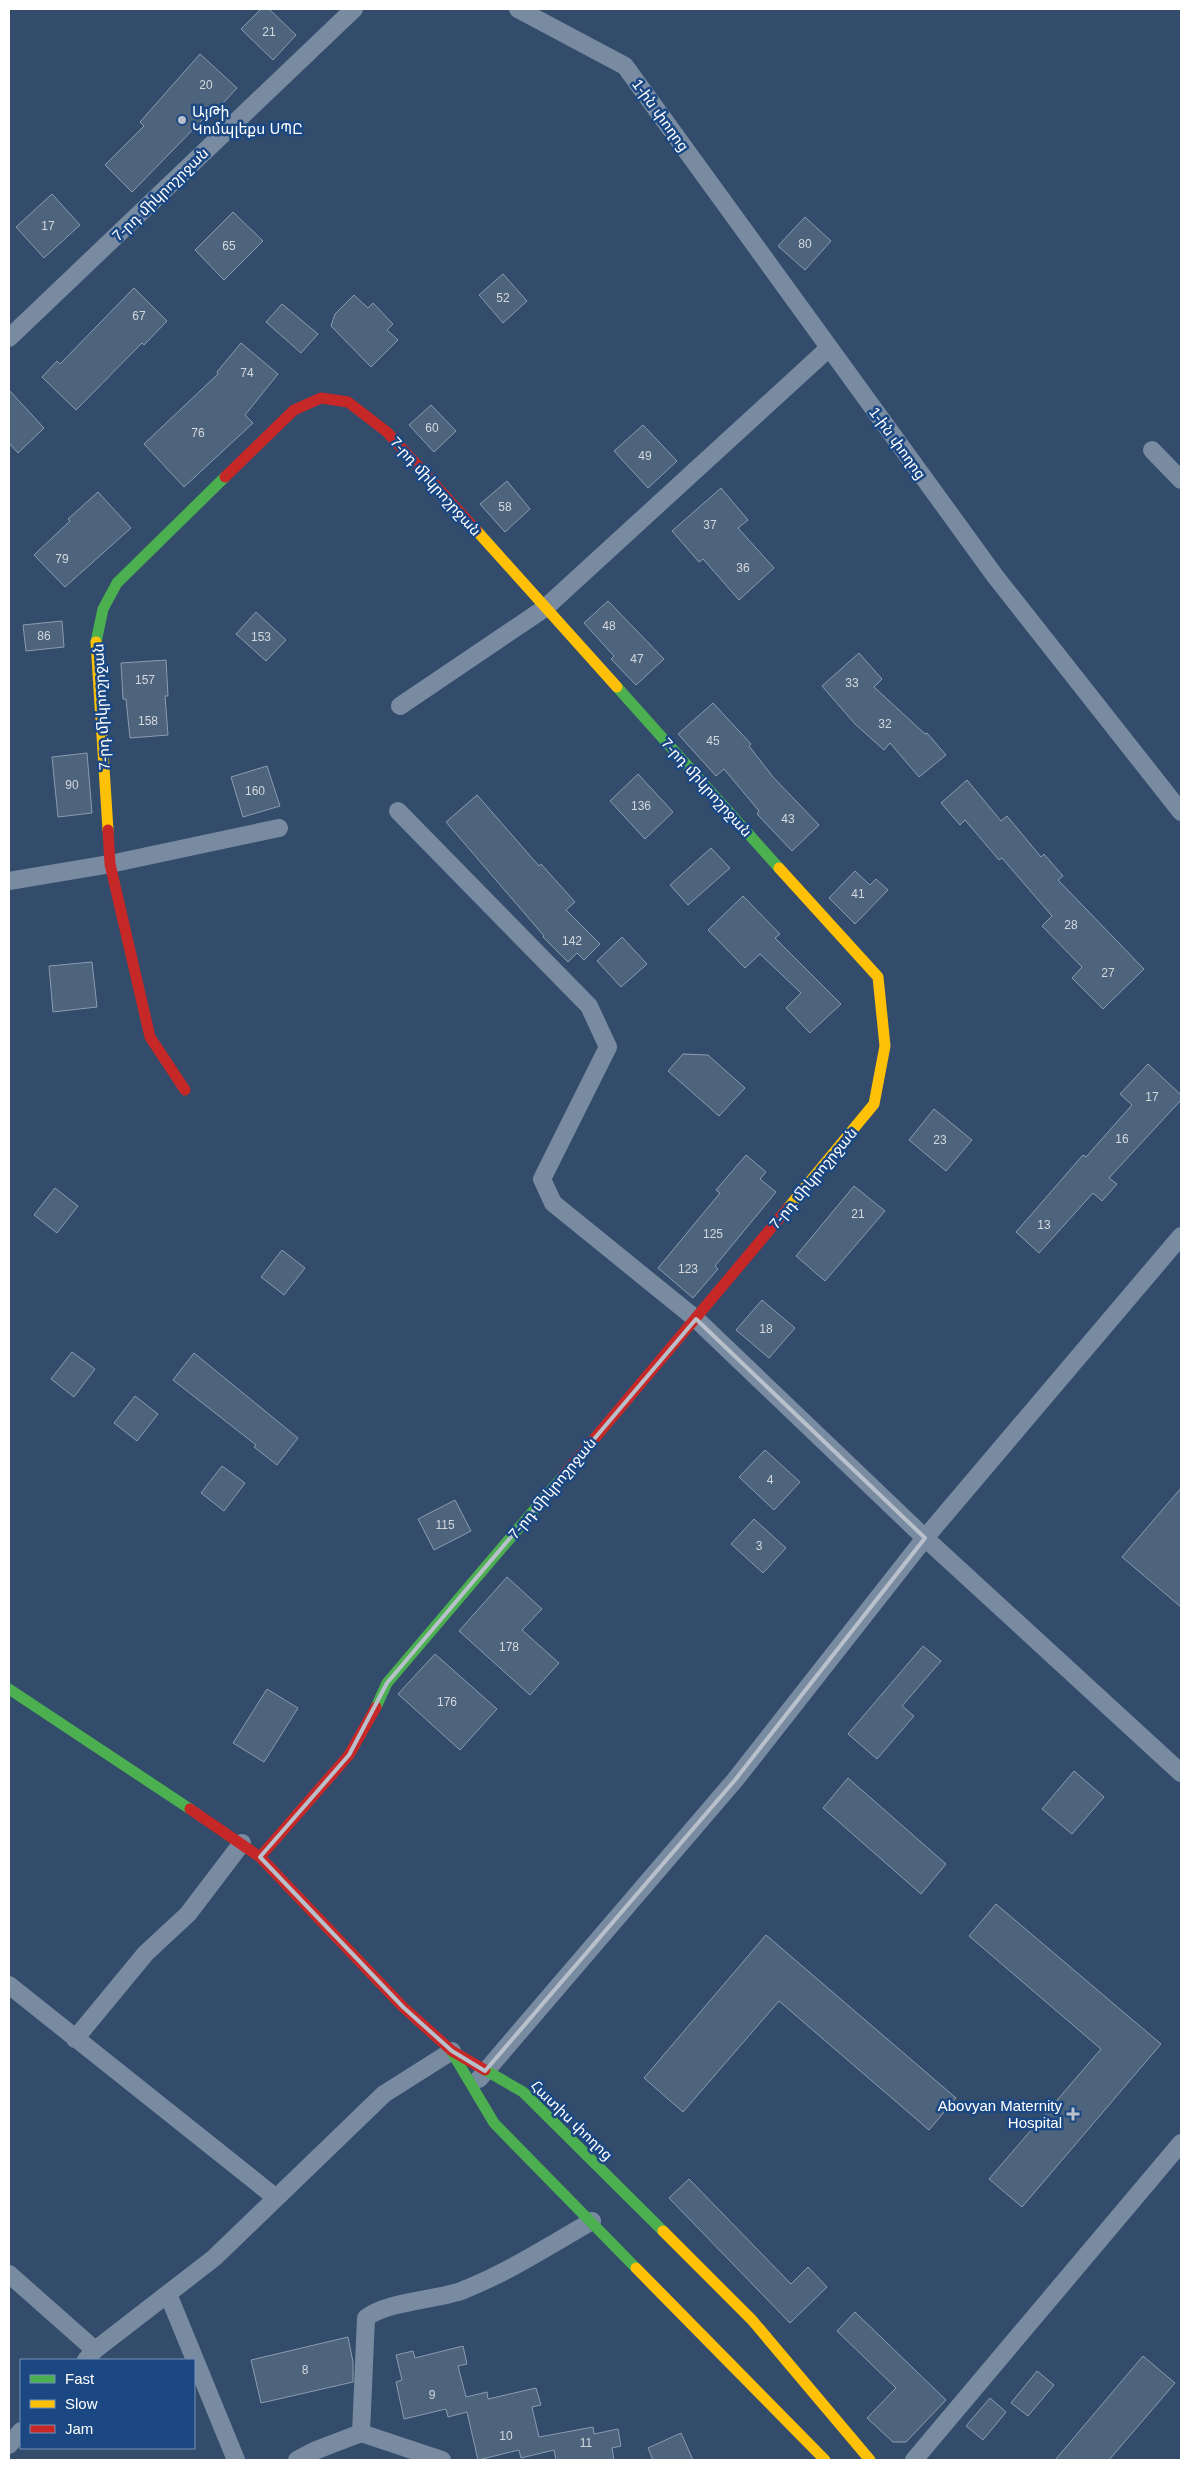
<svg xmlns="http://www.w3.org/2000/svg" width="1190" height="2469" viewBox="0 0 1190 2469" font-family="Helvetica,'Noto Sans Armenian',sans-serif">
<rect width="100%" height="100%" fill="#334c6b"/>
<path fill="#4e637c" stroke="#8c9caf" d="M 261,9 L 269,9 L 296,35 L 273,60 L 241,29 Z
M 200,54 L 237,88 L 212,115 L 209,113 L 132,192 L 105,165 L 144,126 L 140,122 Z
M 52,194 L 80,225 L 44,258 L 16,227 Z
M 233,212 L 263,241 L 224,280 L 195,250 Z
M 805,217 L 831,241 L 805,270 L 778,246 Z
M 503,274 L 527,301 L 503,323 L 479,295 Z
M 134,288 L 167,321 L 144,345 L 142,343 L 76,410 L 42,377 L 57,361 L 60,364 Z
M 354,295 L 368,308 L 373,303 L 393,324 L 387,330 L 398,340 L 371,367 L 331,326 L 335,314 Z
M 282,304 L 318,334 L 301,353 L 266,322 Z
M 241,343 L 278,374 L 245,415 L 253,423 L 184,487 L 144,444 L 218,374 L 217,372 Z
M 9,390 L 44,428 L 18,453 L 9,443 Z
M 431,405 L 456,431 L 434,452 L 409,425 Z
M 643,425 L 677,461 L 648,488 L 614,451 Z
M 507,481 L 530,509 L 505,532 L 480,504 Z
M 721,488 L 748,520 L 738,528 L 774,568 L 739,600 L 703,559 L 699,562 L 672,531 Z
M 98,492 L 131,528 L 65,587 L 34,555 L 70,521 L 68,519 Z
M 608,601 L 664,659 L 636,685 L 611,659 L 614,656 L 584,623 Z
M 256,612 L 286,640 L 266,661 L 236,634 Z
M 62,621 L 64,647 L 26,651 L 23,625 Z
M 859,653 L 882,679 L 874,687 L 925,734 L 927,733 L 946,755 L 919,777 L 890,743 L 884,750 L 855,724 L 822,686 Z
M 166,660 L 168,696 L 165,696 L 168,735 L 130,738 L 126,699 L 123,699 L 121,663 Z
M 713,703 L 751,744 L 749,746 L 773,777 L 819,825 L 792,851 L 757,814 L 759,811 L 724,769 L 716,776 L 678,734 Z
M 87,753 L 92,813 L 58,817 L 52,757 Z
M 267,766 L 280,806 L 243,817 L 231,777 Z
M 638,774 L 673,812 L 645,839 L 610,801 Z
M 967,780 L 1001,821 L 1007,816 L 1041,857 L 1044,854 L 1063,876 L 1058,880 L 1144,969 L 1103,1009 L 1072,978 L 1082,967 L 1042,926 L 1052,916 L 1002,858 L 999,860 L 965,820 L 960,825 L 941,803 Z
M 477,795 L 539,866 L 541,864 L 575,902 L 566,910 L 600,944 L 584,960 L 577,953 L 568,962 L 543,937 L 544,936 L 446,822 Z
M 711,848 L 730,868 L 688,905 L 670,885 Z
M 855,871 L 870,885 L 876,879 L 888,890 L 855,924 L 829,898 Z
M 743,896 L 780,934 L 775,938 L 841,1004 L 810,1033 L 786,1008 L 801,993 L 760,954 L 745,968 L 708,930 Z
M 622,937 L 647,964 L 621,987 L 597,961 Z
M 92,962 L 97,1007 L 53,1012 L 49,966 Z
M 683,1054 L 708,1055 L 745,1088 L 719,1116 L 668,1071 Z
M 1148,1064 L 1181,1095 L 1181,1100 L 1109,1178 L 1117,1184 L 1102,1201 L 1093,1193 L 1039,1253 L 1016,1232 L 1083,1155 L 1086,1157 L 1132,1105 L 1120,1094 Z
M 934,1109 L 972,1140 L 946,1171 L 909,1140 Z
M 746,1155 L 766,1172 L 760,1179 L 776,1192 L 715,1266 L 718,1269 L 693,1298 L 658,1268 L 720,1193 L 716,1190 Z
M 854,1186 L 885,1211 L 825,1281 L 796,1256 Z
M 55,1188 L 78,1206 L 57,1233 L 34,1215 Z
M 282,1250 L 305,1268 L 284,1295 L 261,1277 Z
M 762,1300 L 795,1328 L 769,1358 L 736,1330 Z
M 72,1352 L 95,1369 L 74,1397 L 51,1379 Z
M 194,1353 L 298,1438 L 277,1465 L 254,1447 L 256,1445 L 173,1380 Z
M 135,1396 L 158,1414 L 137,1441 L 114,1423 Z
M 765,1450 L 800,1482 L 774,1510 L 739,1477 Z
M 222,1466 L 245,1483 L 224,1511 L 201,1493 Z
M 1181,1488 L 1181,1607 L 1122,1557 Z
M 455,1500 L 471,1531 L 434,1550 L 418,1519 Z
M 754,1519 L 786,1548 L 763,1573 L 731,1544 Z
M 507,1577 L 542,1609 L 522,1630 L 559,1663 L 530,1695 L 459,1631 Z
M 923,1646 L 941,1661 L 902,1706 L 914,1716 L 877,1759 L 848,1734 Z
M 435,1654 L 497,1709 L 460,1750 L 398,1694 Z
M 267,1689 L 298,1708 L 264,1762 L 233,1743 Z
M 1074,1771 L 1104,1797 L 1072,1834 L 1042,1809 Z
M 848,1778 L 946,1864 L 921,1894 L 823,1808 Z
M 996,1904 L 1161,2044 L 1022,2207 L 989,2179 L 1101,2049 L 969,1936 Z
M 766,1935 L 956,2098 L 929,2130 L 779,2001 L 683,2112 L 644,2078 Z
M 689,2179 L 791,2284 L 808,2267 L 827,2287 L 790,2323 L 669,2198 Z
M 855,2312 L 946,2400 L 906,2442 L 893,2442 L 867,2418 L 896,2388 L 837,2331 Z
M 348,2337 L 353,2362 L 353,2382 L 261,2403 L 251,2360 Z
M 463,2346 L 467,2364 L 458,2366 L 466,2397 L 487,2392 L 488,2399 L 536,2388 L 541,2405 L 532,2407 L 539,2437 L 593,2427 L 594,2434 L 618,2429 L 621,2446 L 612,2448 L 614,2460 L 556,2460 L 554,2450 L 521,2458 L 519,2450 L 478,2460 L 467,2412 L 448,2417 L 446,2409 L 404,2419 L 396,2382 L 402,2380 L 396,2355 L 413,2351 L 415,2358 Z
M 1143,2356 L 1175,2383 L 1109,2460 L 1055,2460 Z
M 1037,2371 L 1054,2385 L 1028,2416 L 1011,2403 Z
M 990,2398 L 1006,2412 L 983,2440 L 966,2426 Z
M 681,2433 L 693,2460 L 653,2460 L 648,2448 Z"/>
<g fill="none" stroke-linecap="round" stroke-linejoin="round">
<path stroke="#798ba1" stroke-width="18" d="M 518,9 L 625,66 L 995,576 L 1181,812
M 9,338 L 354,9
M 1152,450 L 1181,480
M 400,706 L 545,608 L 829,348
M 398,811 L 589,1006 L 608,1047 L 542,1179 L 553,1203 L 696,1319 L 925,1538 L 1181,1773
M 9,881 L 110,864 L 279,828
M 9,1985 L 275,2197
M 75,2039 L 146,1953 L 188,1914 L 242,1843
M 479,2079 L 735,1780 L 925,1538 L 1181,1236
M 9,2274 L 95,2350
M 168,2294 L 236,2460
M 86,2360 L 95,2350 L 214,2258 L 384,2094 L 452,2051
M 361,2433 L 366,2318 C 385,2302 435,2300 461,2291 C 507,2273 549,2246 592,2221
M 9,2445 L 21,2431
M 297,2460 L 314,2451 L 361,2433 L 442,2460
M 914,2460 L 1181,2143"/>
<path stroke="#4caf50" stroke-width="11" d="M 96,642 L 103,609 L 117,583 L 225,477
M 617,687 L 779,868
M 9,1689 L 190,1809
M 376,1707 L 387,1683 L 563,1476
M 453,2054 L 494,2123 L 636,2268
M 485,2070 L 523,2092 L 663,2231"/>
<path stroke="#ffc107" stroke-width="11" d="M 476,530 L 617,687
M 96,642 L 108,830
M 779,868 L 878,977 L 885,1046 L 874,1104 L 788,1208
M 663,2231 L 752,2320 L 870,2460
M 636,2268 L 825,2460"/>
<path stroke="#c62828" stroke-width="11" d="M 225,477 L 294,410 L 321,398 L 348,402 L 387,432 L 476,530
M 108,830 L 110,864 L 150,1037 L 185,1090
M 563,1476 L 788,1208
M 190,1809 L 260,1857 L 403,2007 L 452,2051 L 485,2070
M 260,1857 L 349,1755 L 376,1707"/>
</g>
<path fill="none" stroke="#b8c0cb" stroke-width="4" stroke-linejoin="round" d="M 696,1319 L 925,1538 L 735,1780 L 485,2071 L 452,2051 L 403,2007 L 260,1857 L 349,1755 L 387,1683 Z"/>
<g fill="#b8c0cb" stroke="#1b4883" stroke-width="2">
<circle cx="182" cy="120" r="5"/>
<path d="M1070.5 2106.5h5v5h5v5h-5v5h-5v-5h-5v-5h5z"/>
</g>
<g text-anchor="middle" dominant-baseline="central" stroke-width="5" stroke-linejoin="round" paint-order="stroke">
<g font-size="12" fill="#d3d8de">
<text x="269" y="32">21</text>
<text x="206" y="85">20</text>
<text x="48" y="226">17</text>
<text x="805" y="244">80</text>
<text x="229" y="246">65</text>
<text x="503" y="298">52</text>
<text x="139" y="316">67</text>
<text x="247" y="373">74</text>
<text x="432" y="428">60</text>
<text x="198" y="433">76</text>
<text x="645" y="456">49</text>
<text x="505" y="507">58</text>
<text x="710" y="525">37</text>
<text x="62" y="559">79</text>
<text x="743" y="568">36</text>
<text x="609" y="626">48</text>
<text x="44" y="636">86</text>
<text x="261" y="637">153</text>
<text x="637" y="659">47</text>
<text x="145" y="680">157</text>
<text x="852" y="683">33</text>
<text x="148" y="721">158</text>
<text x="885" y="724">32</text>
<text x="713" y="741">45</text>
<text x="72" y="785">90</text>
<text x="255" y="791">160</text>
<text x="641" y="806">136</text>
<text x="788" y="819">43</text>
<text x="858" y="894">41</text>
<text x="1071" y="925">28</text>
<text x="572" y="941">142</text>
<text x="1108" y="973">27</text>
<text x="1152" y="1097">17</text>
<text x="1122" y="1139">16</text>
<text x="940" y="1140">23</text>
<text x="858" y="1214">21</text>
<text x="1044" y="1225">13</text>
<text x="713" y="1234">125</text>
<text x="688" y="1269">123</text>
<text x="766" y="1329">18</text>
<text x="770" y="1480">4</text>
<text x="445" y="1525">115</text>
<text x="759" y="1546">3</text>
<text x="509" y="1647">178</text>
<text x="447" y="1702">176</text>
<text x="305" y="2370">8</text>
<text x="432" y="2395">9</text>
<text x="506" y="2436">10</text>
<text x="586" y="2443">11</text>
</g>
<g font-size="15" fill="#fff" stroke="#1b4883" text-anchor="start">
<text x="192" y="111">ԱյԹի<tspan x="192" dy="17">Կոմպլեքս ՍՊԸ</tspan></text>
<text x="1062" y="2105" text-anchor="end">Abovyan Maternity<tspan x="1062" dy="17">Hospital</tspan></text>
</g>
<g font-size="15" fill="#fff" stroke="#1b4883">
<text transform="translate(661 115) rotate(54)">1-ին փողոց</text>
<text transform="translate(160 194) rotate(-44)">7-րդ միկրոշրջան</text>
<text transform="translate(898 443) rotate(54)">1-ին փողոց</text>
<text transform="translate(436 486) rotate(48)">7-րդ միկրոշրջան</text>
<text transform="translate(101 707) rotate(-93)">7-րդ միկրոշրջան</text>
<text transform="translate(707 787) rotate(48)">7-րդ միկրոշրջան</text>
<text transform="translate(813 1178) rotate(-50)">7-րդ միկրոշրջան</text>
<text transform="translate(552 1488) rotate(-50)">7-րդ միկրոշրջան</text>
<text transform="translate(572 2120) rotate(44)">Հատիս փողոց</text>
</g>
</g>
<rect width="1190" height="2469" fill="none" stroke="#ffffff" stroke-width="20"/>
<rect x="20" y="2359" width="175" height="90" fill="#1b4883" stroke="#7691b5"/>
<rect x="30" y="2375" width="25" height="8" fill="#4caf50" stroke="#7691b5"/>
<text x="65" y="2384" font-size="15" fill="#ffffff">Fast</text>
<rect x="30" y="2400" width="25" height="8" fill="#ffc107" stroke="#7691b5"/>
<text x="65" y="2409" font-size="15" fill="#ffffff">Slow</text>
<rect x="30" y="2425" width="25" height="8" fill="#c62828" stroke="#7691b5"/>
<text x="65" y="2434" font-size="15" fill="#ffffff">Jam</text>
</svg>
